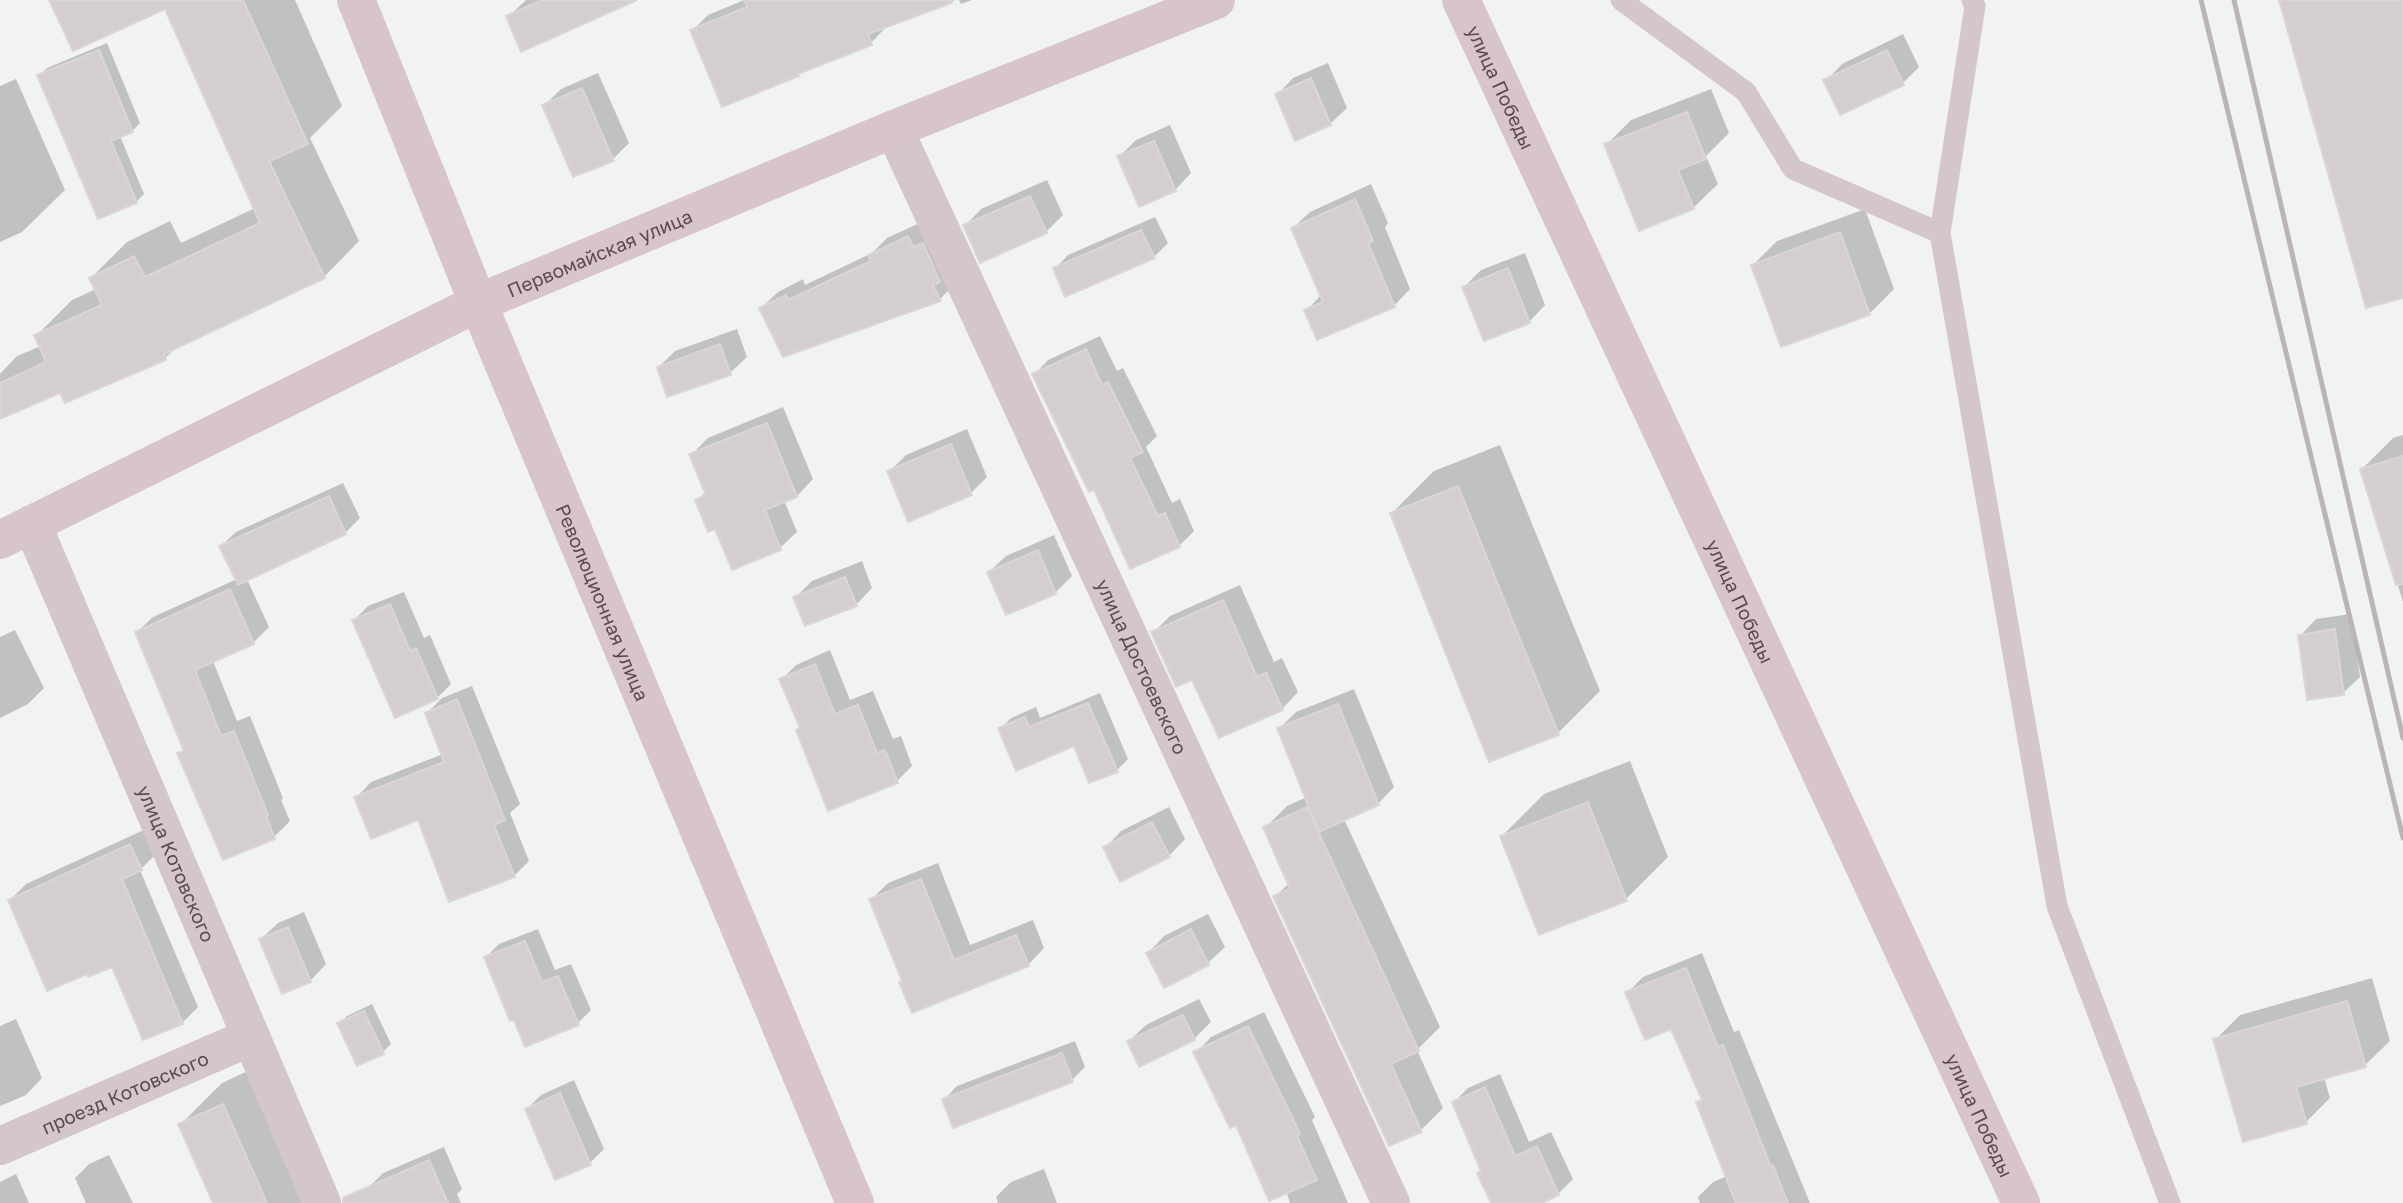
<svg xmlns="http://www.w3.org/2000/svg" width="2403" height="1203" viewBox="0 0 2403 1203" font-family="'Golos Text',sans-serif">
<rect width="100%" height="100%" fill="#f1f3f1"/>
<path fill="#0003" d="M 95,0 L 295,0 L 342,106 L 310,138 L 359,241 L 324,277 L 178,346 L 165,358 L 61,390 L 0,417 L 0,374 L 17,356 L 41,346 L 36,336 L 72,300 L 96,289 L 91,278 L 127,242 L 170,221 L 181,243 L 255,208 L 163,1 Z
M 526,0 L 628,0 L 508,17 Z
M 744,0 L 955,0 L 887,26 L 871,43 L 803,70 L 798,74 L 692,31 L 708,15 Z
M 959,0 L 972,0 L 961,4 Z
M 1903,34 L 1919,67 L 1903,83 L 1826,81 L 1842,64 Z
M 107,43 L 140,123 L 132,131 L 120,136 L 144,194 L 136,202 L 39,76 L 47,68 Z
M 1328,63 L 1347,108 L 1330,124 L 1277,95 L 1293,78 Z
M 598,73 L 629,143 L 613,159 L 544,106 L 561,89 Z
M 16,79 L 65,190 L 22,232 L 0,242 L 0,86 Z
M 1711,89 L 1729,133 L 1706,156 L 1718,184 L 1693,208 L 1606,145 L 1631,120 Z
M 1170,125 L 1191,173 L 1175,190 L 1119,157 L 1136,140 Z
M 1047,180 L 1063,215 L 1046,232 L 965,226 L 981,209 Z
M 1371,184 L 1388,223 L 1385,227 L 1410,289 L 1394,306 L 1306,311 L 1322,294 L 1293,228 L 1310,212 Z
M 1865,209 L 1894,289 L 1870,313 L 1782,345 L 1753,265 L 1777,241 Z
M 1155,217 L 1168,243 L 1154,257 L 1055,269 L 1068,255 Z
M 924,221 L 956,283 L 940,299 L 761,308 L 778,292 L 803,279 L 805,285 L 872,253 L 887,238 Z
M 1525,253 L 1545,305 L 1529,322 L 1464,287 L 1481,270 Z
M 737,329 L 747,357 L 730,373 L 659,367 L 675,351 Z
M 1100,336 L 1117,371 L 1123,368 L 1157,436 L 1146,447 L 1172,503 L 1180,499 L 1194,531 L 1179,546 L 1095,487 L 1034,375 L 1048,360 Z
M 783,407 L 813,479 L 797,496 L 784,500 L 797,532 L 780,548 L 733,567 L 716,527 L 698,500 L 706,491 L 691,455 L 708,438 Z
M 967,429 L 987,477 L 971,493 L 889,472 L 906,455 Z
M 2403,435 L 2403,602 L 2362,469 L 2393,438 Z
M 1500,445 L 1600,691 L 1558,733 L 1392,513 L 1434,471 Z
M 343,483 L 360,518 L 345,533 L 247,579 L 269,627 L 253,643 L 213,661 L 237,721 L 250,716 L 283,798 L 281,800 L 290,821 L 274,837 L 224,858 L 179,754 L 185,749 L 137,632 L 153,617 L 237,579 L 221,546 L 236,532 Z
M 1054,535 L 1072,576 L 1055,593 L 989,572 L 1006,556 Z
M 862,561 L 872,588 L 856,605 L 796,597 L 812,581 Z
M 1240,585 L 1274,662 L 1282,658 L 1298,692 L 1282,709 L 1193,678 L 1153,633 L 1170,616 Z
M 404,592 L 424,638 L 430,635 L 451,684 L 437,698 L 354,620 L 368,606 Z
M 2351,614 L 2360,677 L 2343,693 L 2300,636 L 2316,619 Z
M 15,630 L 44,688 L 28,704 L 0,718 L 0,637 Z
M 830,650 L 850,700 L 873,691 L 893,739 L 901,736 L 912,766 L 897,781 L 801,727 L 781,680 L 796,665 Z
M 472,686 L 520,804 L 510,813 L 529,861 L 514,876 L 419,818 L 356,798 L 371,782 L 443,754 L 427,713 L 442,698 Z
M 1354,689 L 1394,787 L 1378,804 L 1344,819 L 1440,1027 L 1417,1050 L 1443,1108 L 1421,1130 L 1275,897 L 1289,883 L 1265,828 L 1287,806 L 1307,797 L 1279,729 L 1296,712 Z
M 1100,693 L 1128,759 L 1117,770 L 1090,781 L 1075,744 L 1000,729 L 1011,718 L 1036,707 L 1040,718 Z
M 1630,761 L 1668,857 L 1626,899 L 1502,836 L 1544,794 Z
M 1169,807 L 1185,839 L 1169,856 L 1105,848 L 1121,831 Z
M 146,829 L 157,853 L 140,870 L 198,1007 L 182,1023 L 113,965 L 88,972 L 10,900 L 26,884 Z
M 938,863 L 970,945 L 1033,920 L 1044,948 L 1028,965 L 903,980 L 871,900 L 888,883 Z
M 304,912 L 326,964 L 310,981 L 261,939 L 278,923 Z
M 1208,914 L 1225,947 L 1208,963 L 1164,985 L 1148,953 L 1164,936 Z
M 538,929 L 555,970 L 571,964 L 591,1010 L 578,1023 L 486,957 L 499,944 Z
M 1702,953 L 1734,1032 L 1739,1030 L 1810,1203 L 1700,1203 L 1698,1197 L 1713,1182 L 1727,1176 L 1698,1103 L 1703,1097 L 1672,1027 L 1627,993 L 1643,977 Z
M 2372,978 L 2390,1041 L 2365,1065 L 2324,1077 L 2330,1098 L 2306,1122 L 2215,1040 L 2240,1015 Z
M 1199,999 L 1211,1022 L 1194,1039 L 1129,1041 L 1146,1025 Z
M 372,1004 L 391,1044 L 383,1052 L 339,1024 L 347,1016 Z
M 1264,1012 L 1315,1117 L 1312,1120 L 1348,1203 L 1290,1203 L 1286,1191 L 1237,1123 L 1196,1053 L 1211,1037 Z
M 16,1019 L 42,1078 L 26,1095 L 0,1106 L 0,1026 Z
M 1075,1041 L 1085,1067 L 1072,1080 L 944,1100 L 957,1086 Z
M 265,1063 L 327,1203 L 215,1203 L 180,1125 L 222,1083 Z
M 1500,1074 L 1529,1142 L 1551,1132 L 1573,1179 L 1558,1194 L 1538,1203 L 1493,1203 L 1482,1170 L 1454,1102 L 1468,1088 Z
M 574,1080 L 604,1149 L 590,1163 L 527,1109 L 541,1095 Z
M 444,1147 L 462,1189 L 457,1194 L 461,1203 L 375,1203 L 368,1188 L 383,1173 Z
M 109,1155 L 133,1203 L 86,1203 L 75,1178 L 89,1164 Z
M 1044,1169 L 1057,1203 L 998,1203 L 996,1197 L 1011,1182 Z
M 16,1174 L 29,1203 L 0,1203 L 0,1182 Z"/>
<path fill="#d5cecf" stroke="#dbd5d6" stroke-width="2" d="M 49,0 L 243,0 L 308,144 L 269,161 L 325,278 L 164,354 L 166,360 L 65,403 L 60,393 L 0,419 L 0,383 L 46,362 L 34,335 L 102,305 L 89,278 L 134,256 L 145,277 L 260,223 L 165,9 L 73,51 Z
M 542,0 L 637,0 L 521,52 L 506,16 Z
M 744,0 L 951,0 L 952,3 L 868,34 L 872,45 L 798,74 L 799,76 L 722,107 L 690,30 L 747,7 Z
M 2279,0 L 2403,0 L 2403,298 L 2366,308 Z
M 99,50 L 133,132 L 111,141 L 137,203 L 98,219 L 37,75 Z
M 1887,50 L 1904,85 L 1840,115 L 1823,80 Z
M 1311,78 L 1331,125 L 1295,141 L 1275,94 Z
M 582,88 L 614,161 L 573,177 L 542,105 Z
M 1687,112 L 1706,159 L 1678,170 L 1694,209 L 1639,231 L 1604,144 Z
M 1154,141 L 1176,191 L 1139,207 L 1117,156 Z
M 1030,196 L 1047,233 L 980,263 L 963,225 Z
M 1355,199 L 1373,241 L 1368,243 L 1395,307 L 1317,340 L 1304,310 L 1323,302 L 1291,228 Z
M 1141,230 L 1155,258 L 1065,297 L 1053,268 Z
M 1840,232 L 1870,315 L 1781,347 L 1751,265 Z
M 908,236 L 913,247 L 923,243 L 940,282 L 933,285 L 941,301 L 783,357 L 759,308 L 786,295 L 788,300 L 871,261 L 868,255 Z
M 1508,268 L 1530,323 L 1484,341 L 1462,287 Z
M 720,344 L 731,375 L 667,397 L 657,367 Z
M 1086,349 L 1102,385 L 1108,382 L 1143,452 L 1130,458 L 1158,516 L 1165,513 L 1180,547 L 1130,569 L 1094,490 L 1089,492 L 1032,374 Z
M 767,423 L 797,497 L 765,510 L 781,550 L 732,570 L 715,529 L 708,532 L 695,500 L 706,495 L 689,454 Z
M 951,444 L 972,495 L 908,522 L 887,471 Z
M 2403,456 L 2403,584 L 2396,585 L 2360,469 Z
M 1458,486 L 1559,735 L 1489,762 L 1390,513 Z
M 329,496 L 346,534 L 238,585 L 219,546 Z
M 1038,550 L 1056,594 L 1006,615 L 987,572 Z
M 845,577 L 857,606 L 805,626 L 793,597 Z
M 230,589 L 254,644 L 195,670 L 221,736 L 234,731 L 268,815 L 266,816 L 275,839 L 223,860 L 177,753 L 184,751 L 135,632 Z
M 1223,600 L 1257,677 L 1266,673 L 1283,710 L 1219,738 L 1192,680 L 1176,687 L 1151,632 Z
M 390,604 L 410,651 L 416,648 L 438,699 L 395,718 L 352,620 Z
M 2335,629 L 2344,695 L 2307,700 L 2298,635 Z
M 815,664 L 835,714 L 858,705 L 877,753 L 885,750 L 898,783 L 828,811 L 796,730 L 800,728 L 779,679 Z
M 457,699 L 505,820 L 494,825 L 515,877 L 449,902 L 418,820 L 371,839 L 354,797 L 444,762 L 425,713 Z
M 1088,703 L 1118,772 L 1089,783 L 1074,746 L 1016,771 L 998,728 L 1025,717 L 1029,727 Z
M 1338,704 L 1379,805 L 1319,832 L 1277,728 Z
M 1588,802 L 1627,901 L 1539,935 L 1500,836 Z
M 1307,807 L 1419,1051 L 1391,1064 L 1422,1132 L 1389,1146 L 1273,896 L 1290,889 L 1263,827 Z
M 1152,822 L 1170,857 L 1120,882 L 1103,847 Z
M 130,844 L 142,870 L 122,879 L 183,1024 L 143,1040 L 112,967 L 88,977 L 87,974 L 47,991 L 8,900 Z
M 921,879 L 954,960 L 1016,935 L 1029,966 L 912,1013 L 899,982 L 902,981 L 869,899 Z
M 288,927 L 311,982 L 282,994 L 259,939 Z
M 1191,929 L 1209,965 L 1164,988 L 1146,953 Z
M 525,941 L 542,982 L 558,976 L 579,1025 L 525,1047 L 514,1020 L 510,1021 L 484,957 Z
M 1686,968 L 1718,1047 L 1723,1045 L 1771,1167 L 1773,1166 L 1788,1203 L 1736,1203 L 1696,1102 L 1702,1100 L 1671,1029 L 1645,1040 L 1625,992 Z
M 2347,1001 L 2366,1067 L 2296,1087 L 2307,1124 L 2243,1142 L 2213,1039 Z
M 364,1011 L 384,1054 L 357,1066 L 337,1023 Z
M 1183,1015 L 1195,1040 L 1139,1067 L 1127,1041 Z
M 1248,1026 L 1300,1134 L 1297,1136 L 1317,1180 L 1269,1201 L 1236,1125 L 1230,1128 L 1193,1052 Z
M 1062,1053 L 1073,1082 L 953,1128 L 942,1099 Z
M 1485,1087 L 1515,1156 L 1537,1146 L 1559,1195 L 1542,1203 L 1491,1203 L 1477,1173 L 1481,1171 L 1452,1102 Z
M 560,1093 L 591,1165 L 555,1180 L 525,1109 Z
M 223,1104 L 267,1203 L 213,1203 L 178,1124 Z
M 429,1160 L 448,1203 L 343,1203 L 343,1198 Z"/>
<g fill="none" stroke-linecap="round" stroke-linejoin="round">
<path stroke="#d4c6cb" stroke-width="21" d="M 1621,0 L 1746,92 L 1793,169 L 1940,233
M 1972,0 L 1975,6 L 1940,233 L 2057,906 L 2170,1203"/>
<g stroke="#d4c6cb" stroke-width="38">
<path id="s1" d="M 894,129 L 1391,1203"/>
<path id="s2" d="M 32,524 L 322,1203"/>
<path id="s3" d="M 0,1146 L 251,1037"/>
</g>
<g stroke="#d8c5cb" stroke-width="38">
<path id="s4" d="M 356,0 L 478,303 L 855,1203"/>
<path id="s5" d="M 1461,0 L 2021,1203"/>
<path id="s6" d="M 0,540 L 478,303 L 894,129 L 1216,0"/>
</g>
<path stroke="#bab4b5" stroke-width="5" d="M 2201,0 L 2403,838
M 2234,0 L 2403,738"/>
</g>
<g text-anchor="middle" dominant-baseline="central" stroke-width="5" stroke-linejoin="round" paint-order="stroke">
<g font-size="19" fill="#5d4a51" stroke="#fff">
<text stroke="none"><textPath href="#s5" startOffset="96">улица Победы</textPath></text>
<text stroke="none"><textPath href="#s6" startOffset="665">Первомайская улица</textPath></text>
<text stroke="none"><textPath href="#s5" startOffset="663">улица Победы</textPath></text>
<text stroke="none"><textPath href="#s4" startOffset="651">Революционная улица</textPath></text>
<text stroke="none"><textPath href="#s1" startOffset="592">улица Достоевского</textPath></text>
<text stroke="none"><textPath href="#s2" startOffset="369">улица Котовского</textPath></text>
<text stroke="none"><textPath href="#s3" startOffset="136">проезд Котовского</textPath></text>
<text stroke="none"><textPath href="#s5" startOffset="1230">улица Победы</textPath></text>
</g>
</g>
</svg>
